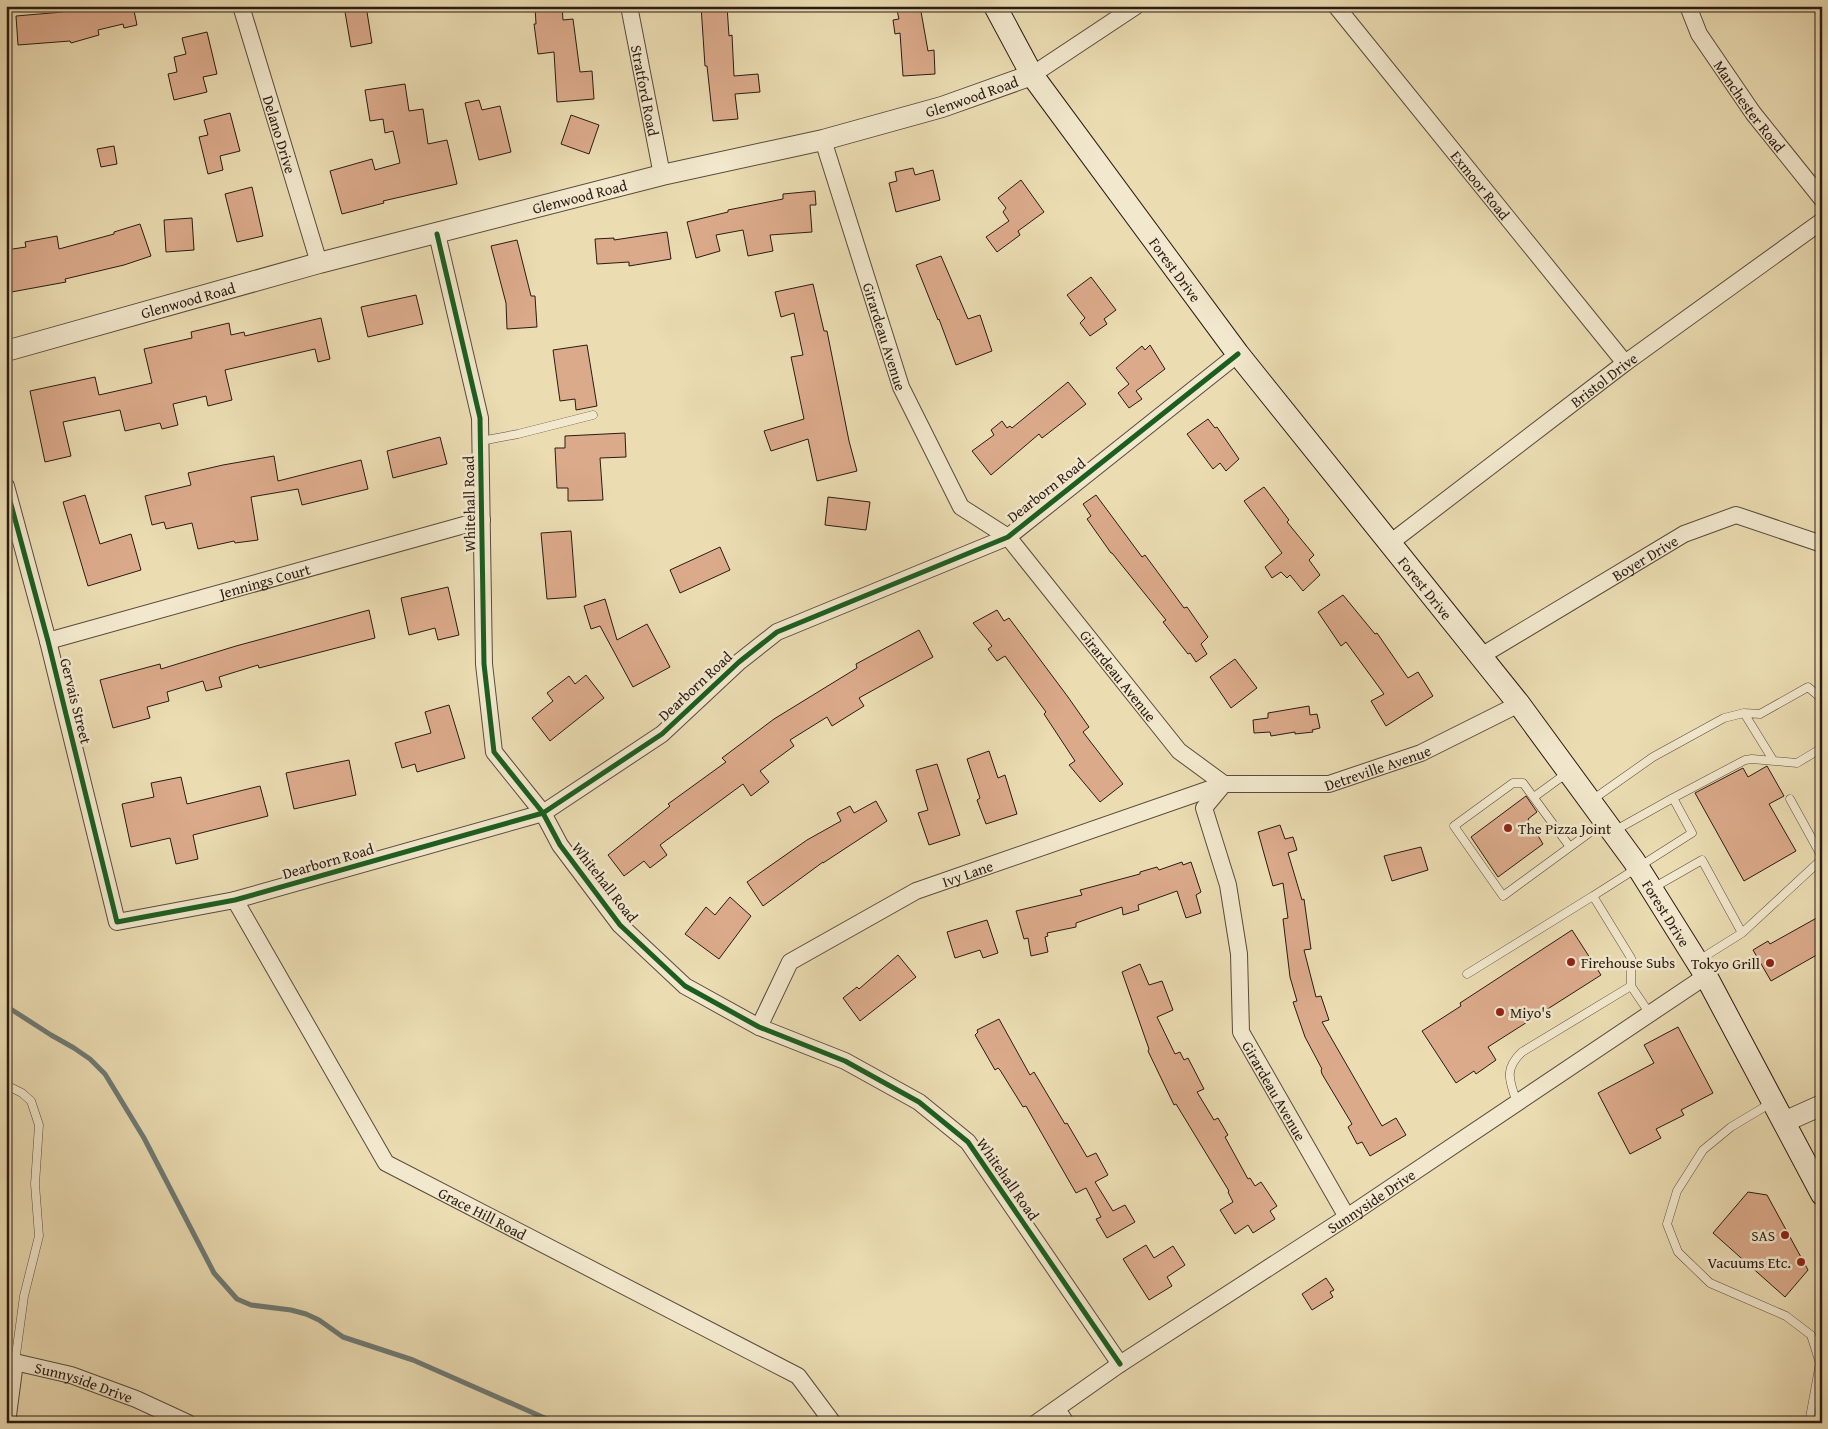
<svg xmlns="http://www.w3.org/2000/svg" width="1828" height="1429" viewBox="0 0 1828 1429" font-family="'Gentium Book Plus',serif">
<rect width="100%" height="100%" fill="#ebdcb2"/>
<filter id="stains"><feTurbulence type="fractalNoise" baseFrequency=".004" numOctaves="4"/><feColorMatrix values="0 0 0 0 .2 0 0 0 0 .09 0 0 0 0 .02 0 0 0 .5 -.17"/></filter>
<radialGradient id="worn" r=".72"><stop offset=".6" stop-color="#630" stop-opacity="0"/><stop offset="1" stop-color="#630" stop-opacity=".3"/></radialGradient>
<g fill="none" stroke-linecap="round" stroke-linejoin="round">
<path stroke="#6e7a75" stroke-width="5" d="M 6,1006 L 51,1035 L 74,1048 L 90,1059 L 105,1074 L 144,1138 L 214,1273 L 237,1299 L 251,1305 L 291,1310 L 306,1314 L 319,1320 L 343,1337 L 413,1360 L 556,1423"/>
</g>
<path fill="#dbaa8b" stroke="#2a1b13" d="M 61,6 L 133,6 L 137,25 L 124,28 L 123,24 L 98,30 L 99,35 L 71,43 L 70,41 L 18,45 L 16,16 L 63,12 Z
M 344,6 L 366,6 L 372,43 L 351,47 Z
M 535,6 L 562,6 L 563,20 L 573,19 L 580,72 L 592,71 L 594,99 L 557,102 L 554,52 L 538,54 L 534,24 L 536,24 Z
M 701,6 L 727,6 L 729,36 L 732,35 L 734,76 L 758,74 L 760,92 L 735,94 L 738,119 L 713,121 L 707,66 L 705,66 Z
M 896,6 L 920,6 L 928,51 L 934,50 L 935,74 L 903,76 L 900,33 L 895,34 L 893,20 L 899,19 Z
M 207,32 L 217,74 L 203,77 L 207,92 L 174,100 L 168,74 L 177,72 L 174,57 L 186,54 L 182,38 Z
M 405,84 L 409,111 L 423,109 L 428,144 L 447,140 L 457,184 L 383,201 L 384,203 L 342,214 L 330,171 L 372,159 L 375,170 L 400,163 L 393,131 L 385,133 L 383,119 L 370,121 L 365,90 Z
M 479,100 L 482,110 L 500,106 L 511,152 L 479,160 L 465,103 Z
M 230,113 L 240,151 L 220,156 L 223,170 L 208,174 L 199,137 L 208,135 L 204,120 Z
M 571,115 L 599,125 L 589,154 L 561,144 Z
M 114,146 L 117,164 L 101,167 L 97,149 Z
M 913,168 L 915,175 L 933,170 L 940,200 L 896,212 L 889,183 L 897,181 L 895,172 Z
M 1021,180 L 1044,212 L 1018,231 L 1020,235 L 997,252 L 986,237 L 1009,221 L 1003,212 L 1006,208 L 998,198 Z
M 252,187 L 263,236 L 237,242 L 225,194 Z
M 815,191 L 816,205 L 810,205 L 812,232 L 770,235 L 773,251 L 748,256 L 743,230 L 716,235 L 720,251 L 696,258 L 687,222 L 728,212 L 728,210 L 783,199 L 783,194 Z
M 192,218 L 194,250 L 166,252 L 164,220 Z
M 140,224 L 151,256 L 124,265 L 65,279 L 66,282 L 6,293 L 6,250 L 26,247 L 25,242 L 57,236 L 59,249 L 114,234 L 114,232 Z
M 667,232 L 671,259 L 629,266 L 629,262 L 597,264 L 595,239 L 614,238 L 614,240 Z
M 517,240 L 531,296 L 535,296 L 537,327 L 507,329 L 506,303 L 491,246 Z
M 941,256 L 968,319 L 980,315 L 992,351 L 956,365 L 939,319 L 938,320 L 916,265 Z
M 1091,277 L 1116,310 L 1104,319 L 1107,324 L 1090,336 L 1080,323 L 1085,318 L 1067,295 Z
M 813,284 L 824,331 L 827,331 L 849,441 L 857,471 L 817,481 L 808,439 L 771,451 L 764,431 L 804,419 L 791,357 L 803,355 L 794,313 L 781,317 L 775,292 Z
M 416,295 L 423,324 L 368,337 L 361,307 Z
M 321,318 L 330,359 L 318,362 L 315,349 L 225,370 L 232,400 L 208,406 L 206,396 L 173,404 L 178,425 L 162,429 L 160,423 L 125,431 L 120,410 L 63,422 L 71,456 L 45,462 L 30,391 L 95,377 L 99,395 L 152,383 L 144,349 L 192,338 L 191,332 L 229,323 L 231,335 L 244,332 L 245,336 Z
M 587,345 L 597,406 L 576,410 L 575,399 L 560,401 L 553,350 Z
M 1150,345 L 1165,369 L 1136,391 L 1142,399 L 1129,408 L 1118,393 L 1129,384 L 1116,368 L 1142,346 L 1145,350 Z
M 1068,382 L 1086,404 L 1042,438 L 1039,434 L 991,475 L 972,451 L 994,435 L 991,430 L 1002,421 L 1007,428 L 1010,426 L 1012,428 Z
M 1208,419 L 1215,428 L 1217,427 L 1239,459 L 1226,471 L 1220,463 L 1213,469 L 1187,434 Z
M 625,433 L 626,457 L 600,458 L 603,500 L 568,501 L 568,488 L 557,488 L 555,448 L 565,448 L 565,436 Z
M 440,437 L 447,464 L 393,478 L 387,451 Z
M 274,456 L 278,481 L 361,460 L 368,489 L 302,505 L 298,489 L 251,497 L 258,540 L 235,543 L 234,541 L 198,549 L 192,523 L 166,529 L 164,522 L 152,525 L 145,496 L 191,485 L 188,473 L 223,465 Z
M 1264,487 L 1289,520 L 1287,522 L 1314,555 L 1309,560 L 1320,575 L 1303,591 L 1290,575 L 1287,578 L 1281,572 L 1272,578 L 1265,567 L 1282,553 L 1244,501 Z
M 85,495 L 100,544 L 131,534 L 141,570 L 88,586 L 63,502 Z
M 1096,495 L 1142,557 L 1145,555 L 1184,608 L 1187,607 L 1208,637 L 1201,644 L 1207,654 L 1196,662 L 1190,653 L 1188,654 L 1163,622 L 1166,620 L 1112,553 L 1111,553 L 1087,519 L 1091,516 L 1083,504 Z
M 828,497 L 870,502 L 866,530 L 825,525 Z
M 571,531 L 576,597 L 547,599 L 541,533 Z
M 720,547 L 730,570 L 680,593 L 670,570 Z
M 448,587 L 459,635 L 438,640 L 435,628 L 409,635 L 401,598 Z
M 1343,595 L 1375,634 L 1377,633 L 1408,678 L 1418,672 L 1433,696 L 1386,726 L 1371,701 L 1384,694 L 1346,642 L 1341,646 L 1318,612 Z
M 605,599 L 617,640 L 647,624 L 670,667 L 633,687 L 600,626 L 591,629 L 584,606 Z
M 369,610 L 375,638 L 259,668 L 258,665 L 219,677 L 222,687 L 206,691 L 203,681 L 167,692 L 169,701 L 147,707 L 150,718 L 113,728 L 100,680 L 160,664 L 161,669 L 236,646 Z
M 997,610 L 1004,621 L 1009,618 L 1068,697 L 1089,727 L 1083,732 L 1123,784 L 1100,802 L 1069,765 L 1075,761 L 1044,714 L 1046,712 L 1005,656 L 997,661 L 988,649 L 992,646 L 973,623 Z
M 919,630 L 933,657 L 859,698 L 864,706 L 832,726 L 827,717 L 790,740 L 794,746 L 760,771 L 769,782 L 751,796 L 743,784 L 660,845 L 667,855 L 650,868 L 644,861 L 624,876 L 608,855 L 670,806 L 668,804 L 726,762 L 722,758 L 774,719 L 857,668 L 856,664 Z
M 1235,659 L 1257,688 L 1231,708 L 1210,677 Z
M 586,675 L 604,698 L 550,741 L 532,718 L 553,701 L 547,693 L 569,676 L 575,684 Z
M 449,705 L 465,758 L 417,772 L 415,764 L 402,768 L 395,743 L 431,733 L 425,712 Z
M 1309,706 L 1310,715 L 1317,714 L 1320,728 L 1312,730 L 1313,732 L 1295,734 L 1295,732 L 1271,736 L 1270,732 L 1254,733 L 1253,720 L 1268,718 L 1268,713 Z
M 989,751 L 998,778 L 1005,775 L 1017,814 L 986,824 L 977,800 L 980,798 L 967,759 Z
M 349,760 L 356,795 L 294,809 L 286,773 Z
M 937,764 L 960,835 L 929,845 L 918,813 L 928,810 L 916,770 Z
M 1767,766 L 1784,796 L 1769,804 L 1796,851 L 1744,881 L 1695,793 L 1743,768 L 1748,777 Z
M 181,777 L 187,804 L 260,786 L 268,816 L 193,835 L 198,859 L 176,864 L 170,838 L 131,847 L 122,804 L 154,797 L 151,783 Z
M 1526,796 L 1537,812 L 1528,819 L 1543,844 L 1498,877 L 1471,837 Z
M 876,801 L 887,821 L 823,863 L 823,862 L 763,906 L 747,882 L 807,840 L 841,821 L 837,813 L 850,806 L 854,813 Z
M 1280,825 L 1285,839 L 1293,837 L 1297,850 L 1288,853 L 1302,900 L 1304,899 L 1311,949 L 1304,950 L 1316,997 L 1321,996 L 1329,1020 L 1322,1022 L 1382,1126 L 1396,1118 L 1406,1135 L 1370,1156 L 1362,1142 L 1357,1144 L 1348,1127 L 1352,1124 L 1322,1074 L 1321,1070 L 1322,1069 L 1305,1037 L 1293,1002 L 1297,1001 L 1290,977 L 1283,919 L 1288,918 L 1283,883 L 1273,886 L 1258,832 Z
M 1421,847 L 1428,870 L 1392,881 L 1384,856 Z
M 1182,862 L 1183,865 L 1191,862 L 1201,892 L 1196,895 L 1201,913 L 1186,918 L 1177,891 L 1138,905 L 1139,910 L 1123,915 L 1122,907 L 1076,923 L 1076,927 L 1047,933 L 1048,936 L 1045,937 L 1048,952 L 1031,956 L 1028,938 L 1024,939 L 1016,911 L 1082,895 L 1080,890 L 1140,874 L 1140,872 L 1157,867 L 1159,870 Z
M 730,897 L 751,916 L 719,959 L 685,934 L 706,907 L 715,915 Z
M 1822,915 L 1822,952 L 1771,981 L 1753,950 L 1768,941 L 1770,944 Z
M 987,920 L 998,953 L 983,958 L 980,950 L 955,958 L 947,932 Z
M 1572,930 L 1601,975 L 1488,1047 L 1496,1060 L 1476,1074 L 1474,1071 L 1456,1083 L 1422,1031 L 1461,1006 L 1460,1003 Z
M 898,955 L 916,977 L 860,1021 L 843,998 L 857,987 L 859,989 Z
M 1140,964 L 1149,985 L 1162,981 L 1173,1010 L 1157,1017 L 1175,1054 L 1180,1052 L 1184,1060 L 1188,1058 L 1204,1089 L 1197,1092 L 1214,1120 L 1218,1118 L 1228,1135 L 1225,1137 L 1248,1179 L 1250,1178 L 1255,1186 L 1261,1182 L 1277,1206 L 1270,1211 L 1275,1219 L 1253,1233 L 1248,1225 L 1235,1234 L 1220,1210 L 1233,1202 L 1228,1192 L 1229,1191 L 1176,1104 L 1174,1105 L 1148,1051 L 1149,1049 L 1122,972 Z
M 999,1019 L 1030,1075 L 1034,1072 L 1065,1124 L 1067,1123 L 1087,1157 L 1096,1153 L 1108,1175 L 1095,1182 L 1113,1211 L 1125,1205 L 1135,1222 L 1107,1238 L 1096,1219 L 1101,1217 L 1086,1188 L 1076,1193 L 1026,1106 L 1023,1107 L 1000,1070 L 998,1068 L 995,1070 L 975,1035 L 978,1032 L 977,1030 Z
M 1678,1027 L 1713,1093 L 1681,1110 L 1684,1115 L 1656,1129 L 1661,1138 L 1630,1154 L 1598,1093 L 1654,1063 L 1644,1045 Z
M 1748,1192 L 1767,1195 L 1808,1270 L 1785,1297 L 1713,1233 Z
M 1146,1245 L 1154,1258 L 1173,1246 L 1185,1265 L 1167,1277 L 1172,1286 L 1149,1300 L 1123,1259 Z
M 1326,1278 L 1334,1290 L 1330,1292 L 1333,1297 L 1312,1310 L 1302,1294 Z"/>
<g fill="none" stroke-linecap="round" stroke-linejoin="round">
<defs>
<path id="service" d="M 481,441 L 518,434 L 593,415
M 1744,713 L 1773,760
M 1534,797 L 1567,773
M 1673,798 L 1745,760 L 1752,759 L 1797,763 L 1822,748
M 1790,799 L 1822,857
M 1592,800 L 1653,757 L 1724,718 L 1744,713 L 1760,714 L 1808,687 L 1822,699
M 1614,831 L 1673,798 L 1692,833 L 1593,896 L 1631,958 L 1631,986 L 1650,1014
M 1570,847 L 1523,783 L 1513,783 L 1454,826 L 1503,896 L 1604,822
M 1653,888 L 1702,860 L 1742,933 L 1699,960
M 1742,933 L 1822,859
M 1467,974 L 1593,896
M 6,1085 L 22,1093 L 31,1101 L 39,1125 L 35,1184 L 39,1236 L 24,1296 L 15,1362
M 1517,1103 C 1510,1081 1503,1070 1522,1052 L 1631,986
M 1771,1103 L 1731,1127 L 1703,1150 L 1677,1191 L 1667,1224 L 1678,1252 L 1710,1283 L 1786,1316 L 1811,1335 L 1820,1363 L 1809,1423"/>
<g id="minor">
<path id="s1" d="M 241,6 L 319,263"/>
<path id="s2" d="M 629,6 L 662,175"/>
<path id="s3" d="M 1336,6 L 1625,363"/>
<path id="s4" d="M 1688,6 L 1699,34 L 1753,113 L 1822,199"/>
<path d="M 1032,75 L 1136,6"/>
<path id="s5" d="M 823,140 L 901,387 L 961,507 L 1008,537 L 1179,751 L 1224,784 L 1204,808 L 1228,885 L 1239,954 L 1241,1032 L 1347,1217"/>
<path d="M 437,234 L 480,418 L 484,664 L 494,752 L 543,813 L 560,845 L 620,925 L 685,986 L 759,1027 L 845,1061 L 919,1102 L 968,1142 L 1120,1364"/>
<path d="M 6,486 L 48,641 L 117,922 L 235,900 L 543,813 L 662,734 L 739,662 L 777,632 L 1008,537 L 1238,354"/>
<path id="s6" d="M 1390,543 L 1625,363 L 1822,221"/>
<path id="s7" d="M 48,641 L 482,520"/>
<path id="s8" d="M 1481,656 L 1684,534 L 1736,515 L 1822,544"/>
<path id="s9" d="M 235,900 L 386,1163 L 798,1376 L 833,1423"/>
<path id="s10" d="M 759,1027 L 790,962 L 916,891 L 1224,784 L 1329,784 L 1421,753 L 1519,704"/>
<path id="s11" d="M 6,1360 L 71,1375 L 136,1399 L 188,1423"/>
<path d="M 1057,1409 L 1066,1423"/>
<path d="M 7,1423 L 15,1362"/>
<path id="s12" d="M 1036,1423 L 1120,1364 L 1347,1217 L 1706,976"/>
</g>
<g id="tertiary">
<path id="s13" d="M 6,351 L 319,263 L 662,175 L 823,140 L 942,107 L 1032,75"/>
<path d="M 1784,1122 L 1822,1105"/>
</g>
<g id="secondary">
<path id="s14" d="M 995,6 L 1032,75 L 1238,354 L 1519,704 L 1634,861 L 1706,976 L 1822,1194"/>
</g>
</defs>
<use href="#service" stroke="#5a4b3b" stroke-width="9"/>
<use href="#minor" stroke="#5a4b3b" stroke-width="18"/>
<use href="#tertiary" stroke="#5a4b3b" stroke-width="22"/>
<use href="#secondary" stroke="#2a1b13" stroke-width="24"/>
<use href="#service" stroke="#f2e8cd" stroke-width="8"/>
<use href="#minor" stroke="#f2e8cd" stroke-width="16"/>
<use href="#tertiary" stroke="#f2e8cd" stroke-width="20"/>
<use href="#secondary" stroke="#f2e8cd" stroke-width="22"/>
<defs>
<path id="cycleway" d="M 437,234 L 480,418 L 484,664 L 494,752 L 543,813 L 560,845 L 620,925 L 685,986 L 759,1027 L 845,1061 L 919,1102 L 968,1142 L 1120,1364
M 6,486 L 48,641 L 117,922 L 235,900 L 543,813 L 662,734 L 739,662 L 777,632 L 1008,537 L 1238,354"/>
</defs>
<use href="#cycleway" stroke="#f2e8cd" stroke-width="8"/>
<use href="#cycleway" stroke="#1b5e20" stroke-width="5"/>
</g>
<g fill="#8f2418" stroke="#f2e8cd" stroke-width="2">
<circle cx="1508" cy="828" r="5"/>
<circle cx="1571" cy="962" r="5"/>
<circle cx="1770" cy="963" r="5"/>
<circle cx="1500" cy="1012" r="5"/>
<circle cx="1785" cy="1235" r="5"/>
<circle cx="1801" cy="1262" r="5"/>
</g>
<g text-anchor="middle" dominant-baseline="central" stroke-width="5" stroke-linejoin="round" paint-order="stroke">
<g font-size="15" fill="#2a1b13" stroke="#f2e8cd">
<text stroke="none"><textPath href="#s2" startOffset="86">Stratford Road</textPath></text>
<text stroke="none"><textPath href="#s13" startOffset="999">Glenwood Road</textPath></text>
<text stroke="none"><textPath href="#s4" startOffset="118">Manchester Road</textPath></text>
<text stroke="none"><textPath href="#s1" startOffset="134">Delano Drive</textPath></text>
<text stroke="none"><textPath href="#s3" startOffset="230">Exmoor Road</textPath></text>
<text stroke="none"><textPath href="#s13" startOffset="594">Glenwood Road</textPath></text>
<text stroke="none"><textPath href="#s14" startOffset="320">Forest Drive</textPath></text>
<text stroke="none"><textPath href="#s13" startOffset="189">Glenwood Road</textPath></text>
<text stroke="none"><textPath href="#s5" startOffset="206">Girardeau Avenue</textPath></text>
<text stroke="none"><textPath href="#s6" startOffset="269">Bristol Drive</textPath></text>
<text transform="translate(1046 490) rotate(-38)">Dearborn Road</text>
<text transform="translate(469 504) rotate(-91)">Whitehall Road</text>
<text stroke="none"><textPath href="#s8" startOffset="191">Boyer Drive</textPath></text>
<text stroke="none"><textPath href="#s7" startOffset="225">Jennings Court</textPath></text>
<text stroke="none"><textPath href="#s14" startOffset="725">Forest Drive</textPath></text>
<text stroke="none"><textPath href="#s5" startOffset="626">Girardeau Avenue</textPath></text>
<text transform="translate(695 686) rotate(-43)">Dearborn Road</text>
<text transform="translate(76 701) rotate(76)">Gervais Street</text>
<text stroke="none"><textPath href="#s10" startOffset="699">Detreville Avenue</textPath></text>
<text transform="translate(328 861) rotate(-16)">Dearborn Road</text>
<text stroke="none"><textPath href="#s10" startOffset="271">Ivy Lane</textPath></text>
<text transform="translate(605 882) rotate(52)">Whitehall Road</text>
<text stroke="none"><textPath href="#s14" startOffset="1130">Forest Drive</textPath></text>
<text stroke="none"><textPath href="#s5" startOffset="1106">Girardeau Avenue</textPath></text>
<text transform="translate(1008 1179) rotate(55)">Whitehall Road</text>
<text stroke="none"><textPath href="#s12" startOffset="402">Sunnyside Drive</textPath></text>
<text stroke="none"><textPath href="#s9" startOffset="412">Grace Hill Road</textPath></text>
<text stroke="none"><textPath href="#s11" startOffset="81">Sunnyside Drive</textPath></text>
</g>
<g font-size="15" fill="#2a1b13" stroke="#f2e8cd" text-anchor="start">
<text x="1518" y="828">The Pizza Joint</text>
<text x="1581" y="962">Firehouse Subs</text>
<text x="1760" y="963" text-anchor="end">Tokyo Grill</text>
<text x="1510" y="1012">Miyo's</text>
<text x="1775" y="1235" text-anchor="end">SAS</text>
<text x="1791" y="1262" text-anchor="end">Vacuums Etc.</text>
</g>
</g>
<rect width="1828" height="1429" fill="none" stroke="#ebdcb2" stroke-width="25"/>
<rect x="8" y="8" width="1813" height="1414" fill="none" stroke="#2a1b13" stroke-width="2.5"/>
<rect x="12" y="12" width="1803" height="1404" fill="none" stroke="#2a1b13"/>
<rect width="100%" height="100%" filter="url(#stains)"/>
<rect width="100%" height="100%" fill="url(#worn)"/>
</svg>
